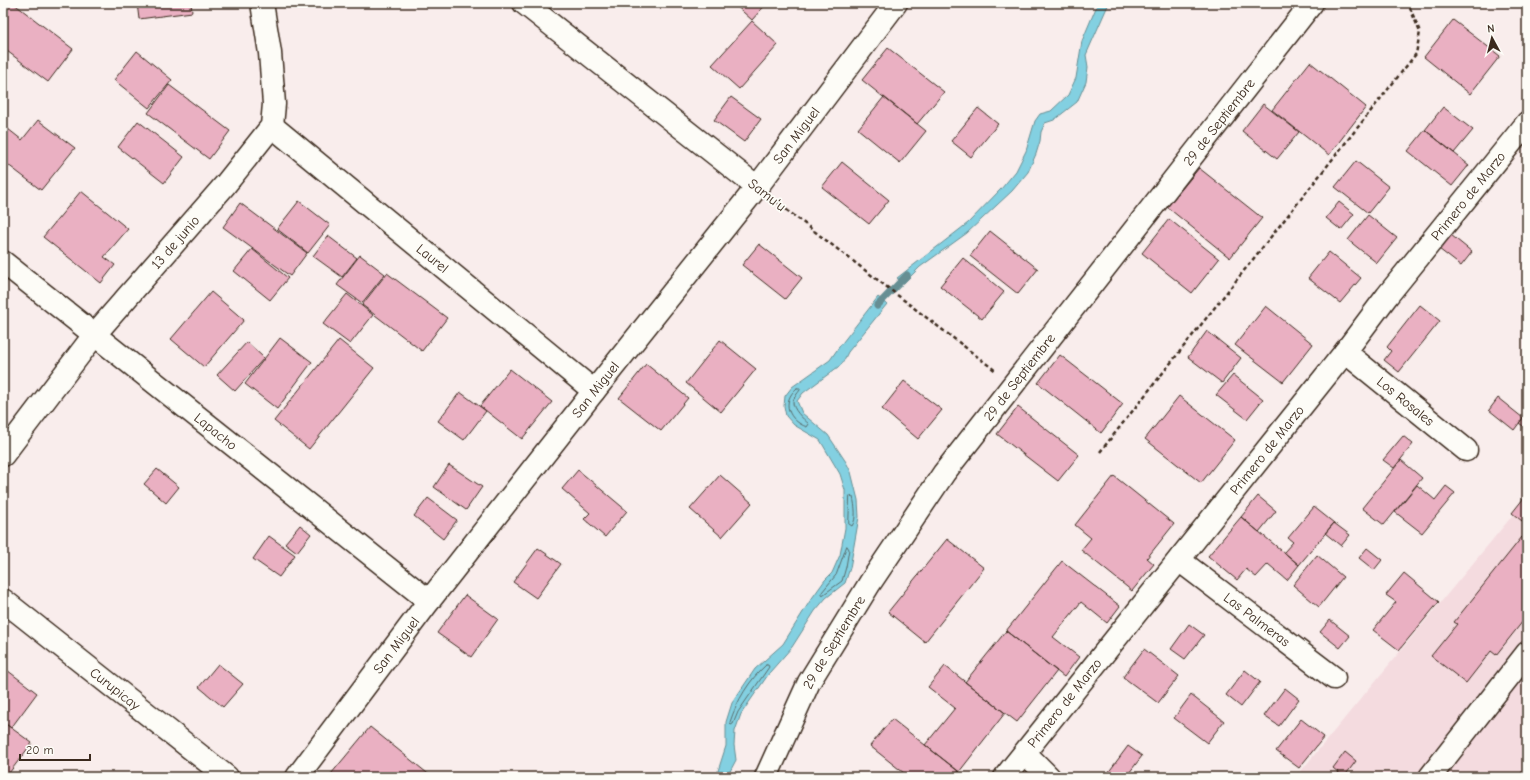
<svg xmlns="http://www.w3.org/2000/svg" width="1530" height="780" viewBox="0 0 1530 780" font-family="'Comic Neue',sans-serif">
<rect width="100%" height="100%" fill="#f9edec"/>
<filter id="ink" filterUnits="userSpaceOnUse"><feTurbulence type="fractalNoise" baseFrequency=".025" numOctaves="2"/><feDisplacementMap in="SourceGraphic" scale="8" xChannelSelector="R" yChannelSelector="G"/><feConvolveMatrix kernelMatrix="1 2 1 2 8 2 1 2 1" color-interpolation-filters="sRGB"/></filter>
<g filter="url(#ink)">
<path fill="#f4dbdf" d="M 1527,498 L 1527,777 L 1296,777 Z"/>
<path fill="#83d0e1" stroke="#668e93" d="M 1098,3 L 1109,3 L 1086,55 L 1088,67 L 1086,82 L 1077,102 L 1054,120 L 1045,123 L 1041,132 L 1040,141 L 1036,154 L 1028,172 L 1012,191 L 967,233 L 920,267 L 904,283 L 897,278 L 968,223 L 1001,189 L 1016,171 L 1026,151 L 1035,121 L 1040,114 L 1051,111 L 1068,95 L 1076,78 L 1082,41 Z
M 878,297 L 887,304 L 848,352 L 842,364 L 803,393 L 797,401 L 802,413 L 828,435 L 846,462 L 851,472 L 858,500 L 859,517 L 850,568 L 845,583 L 826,598 L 815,611 L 792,647 L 770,672 L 741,714 L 735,731 L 734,745 L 736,760 L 727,777 L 716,777 L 726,746 L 726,722 L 732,703 L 755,669 L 783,644 L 810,601 L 825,580 L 832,573 L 840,555 L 845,528 L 845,490 L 840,474 L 820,440 L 794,425 L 786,416 L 784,406 L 785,396 L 792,387 L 830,360 L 839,347 Z"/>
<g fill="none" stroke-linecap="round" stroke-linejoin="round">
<path stroke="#586c6c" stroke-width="1" d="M 797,388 L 800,388 L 800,390 C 798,393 794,397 793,401 C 792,409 803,419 809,424 L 807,427 C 789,421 780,402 797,388 Z
M 850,496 L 853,497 C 855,506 857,519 852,526 L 849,524 Z
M 847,546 L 849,549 L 846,567 L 842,581 L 824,594 L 822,595 L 822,592 L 836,575 Z
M 766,665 L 768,665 L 769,667 L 738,712 L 733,724 L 731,725 L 730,722 C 737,701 749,680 766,665 Z"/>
<path stroke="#668e93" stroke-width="7" d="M 877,306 L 907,275"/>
</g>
<path fill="#eab0c2" stroke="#3b2a1e" d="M 5,3 L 13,3 L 73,49 L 48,82 L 3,48 L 3,6 Z
M 137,3 L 194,3 L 191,3 L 192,12 L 139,19 Z
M 615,3 L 628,3 L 623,9 Z
M 733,3 L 767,3 L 752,20 Z
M 1453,20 L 1500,56 L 1470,94 L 1424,57 Z
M 752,21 L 778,45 L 739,89 L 712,65 Z
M 888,48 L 944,92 L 917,124 L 862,80 Z
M 137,51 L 172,80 L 149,108 L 114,80 Z
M 1310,62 L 1366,107 L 1329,155 L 1272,110 Z
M 169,85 L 230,131 L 209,159 L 148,113 Z
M 731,97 L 761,119 L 744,142 L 714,120 Z
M 884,97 L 926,131 L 900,163 L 858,129 Z
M 1263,104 L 1299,132 L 1277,159 L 1242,131 Z
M 1443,107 L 1473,130 L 1454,153 L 1425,130 Z
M 978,108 L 998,124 L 971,157 L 951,141 Z
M 38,120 L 75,148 L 41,190 L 3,161 L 3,125 L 22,140 Z
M 138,121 L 184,157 L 164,183 L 118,147 Z
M 1425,130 L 1469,165 L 1452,186 L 1408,151 Z
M 1356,161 L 1389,187 L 1368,213 L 1335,187 Z
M 842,162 L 889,200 L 869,224 L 822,187 Z
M 1199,168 L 1262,218 L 1230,258 L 1167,207 Z
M 81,191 L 128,229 L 104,257 L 115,265 L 101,283 L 43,237 Z
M 299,201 L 330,225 L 308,253 L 277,229 Z
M 1339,202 L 1354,214 L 1341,230 L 1326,218 Z
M 240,203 L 307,253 L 290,276 L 223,227 Z
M 1368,215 L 1397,238 L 1377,263 L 1348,240 Z
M 1169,219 L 1219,259 L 1192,293 L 1142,253 Z
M 990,231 L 1038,269 L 1018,294 L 970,256 Z
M 1451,235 L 1472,252 L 1461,266 L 1439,249 Z
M 328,236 L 357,258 L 342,277 L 313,256 Z
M 759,244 L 802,278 L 785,299 L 742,265 Z
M 252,249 L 288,278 L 270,300 L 234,271 Z
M 1329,252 L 1361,278 L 1340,303 L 1308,278 Z
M 360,255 L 385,274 L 362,303 L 337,285 Z
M 963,258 L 1004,292 L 982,319 L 940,286 Z
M 387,273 L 447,318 L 422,351 L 362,305 Z
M 211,292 L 244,320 L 204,367 L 171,339 Z
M 347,294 L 373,315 L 350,344 L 323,324 Z
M 1420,305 L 1440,321 L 1399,372 L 1384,360 L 1391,351 L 1387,347 Z
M 1266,306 L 1313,344 L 1283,382 L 1235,345 Z
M 1207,331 L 1241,358 L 1222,383 L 1188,357 Z
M 280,338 L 312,362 L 277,409 L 245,384 Z
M 339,340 L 374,368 L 309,449 L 274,421 Z
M 720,340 L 756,369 L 721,412 L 686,383 Z
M 247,342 L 264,358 L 235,391 L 217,375 Z
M 1060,355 L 1123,404 L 1101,433 L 1038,383 Z
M 646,364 L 688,398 L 661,431 L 619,398 Z
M 510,369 L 552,402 L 522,439 L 480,406 Z
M 1233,375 L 1263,399 L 1247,419 L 1216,395 Z
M 904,381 L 942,410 L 918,439 L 882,409 Z
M 460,392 L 486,411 L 464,440 L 438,421 Z
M 1179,396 L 1235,440 L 1201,483 L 1145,439 Z
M 1498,398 L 1523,418 L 1514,430 L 1489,410 Z
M 1018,407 L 1079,455 L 1058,481 L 997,434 Z
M 1527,413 L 1527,429 L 1519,423 Z
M 1403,436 L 1413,444 L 1394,468 L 1383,460 Z
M 1401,460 L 1422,478 L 1384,525 L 1362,508 Z
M 449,465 L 482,487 L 466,510 L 434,487 Z
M 157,469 L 179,487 L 166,503 L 144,484 Z
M 578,470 L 627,511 L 605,537 L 584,519 L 590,513 L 562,489 Z
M 720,475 L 752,503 L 722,537 L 690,509 Z
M 1114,476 L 1174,524 L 1147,558 L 1154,564 L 1132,591 L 1081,550 L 1091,538 L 1075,525 Z
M 1417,485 L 1435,500 L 1446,486 L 1455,493 L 1422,533 L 1395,512 Z
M 1527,494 L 1527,525 L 1512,513 Z
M 1258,496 L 1276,511 L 1259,532 L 1241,517 Z
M 428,498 L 457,520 L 443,539 L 414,516 Z
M 1314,507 L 1334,523 L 1299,565 L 1284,552 L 1293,542 L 1288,538 Z
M 1241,517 L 1299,565 L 1287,580 L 1268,564 L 1256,577 L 1246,569 L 1237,580 L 1208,556 Z
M 1334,523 L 1350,535 L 1341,546 L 1325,533 Z
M 300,525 L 311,534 L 297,552 L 285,543 Z
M 269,536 L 295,555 L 279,577 L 253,559 Z
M 1522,537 L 1527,542 L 1527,616 L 1496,655 L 1491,651 L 1466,683 L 1431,656 L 1457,624 L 1454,622 Z
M 947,539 L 984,568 L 925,642 L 888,612 Z
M 538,548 L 561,564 L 536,598 L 513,582 Z
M 1367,548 L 1382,560 L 1374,570 L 1359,558 Z
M 1317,555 L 1343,577 L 1319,607 L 1293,585 Z
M 1062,561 L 1120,606 L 1107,623 L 1081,602 L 1053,637 L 1079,657 L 1064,677 L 1006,631 Z
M 1404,573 L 1439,602 L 1399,650 L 1373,630 L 1396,602 L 1386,595 Z
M 465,595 L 498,619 L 471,657 L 437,633 Z
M 1330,620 L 1350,636 L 1340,648 L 1320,632 Z
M 1189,624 L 1204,635 L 1185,659 L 1171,649 Z
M 1006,631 L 1057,671 L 1017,722 L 965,682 Z
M 1144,649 L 1179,676 L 1158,703 L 1123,677 Z
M 218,664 L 243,684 L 223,707 L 199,687 Z
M 945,666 L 1005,713 L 959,772 L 925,745 L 955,708 L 928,687 Z
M 3,667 L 37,693 L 11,728 L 3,722 Z
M 1245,670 L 1260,682 L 1241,707 L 1226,695 Z
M 1285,688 L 1299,699 L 1279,726 L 1264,716 Z
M 1191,695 L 1224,721 L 1207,743 L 1174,718 Z
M 892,719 L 925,745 L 966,777 L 909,777 L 870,746 Z
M 1301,719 L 1324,737 L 1299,768 L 1276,751 Z
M 3,722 L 32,743 L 6,777 L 3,777 Z
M 370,727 L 432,777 L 336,777 L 331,774 Z
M 1128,746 L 1142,756 L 1126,777 L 1105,777 Z
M 1345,752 L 1356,761 L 1344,777 L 1333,768 Z"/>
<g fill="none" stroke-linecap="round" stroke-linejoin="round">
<defs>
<g id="minor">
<path d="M 524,3 L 757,187"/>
<path id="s1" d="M 272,126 L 594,391"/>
<path id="s2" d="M 3,262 L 429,601"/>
<path id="s3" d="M 1345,352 L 1466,450"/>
<path id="s4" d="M 3,455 L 95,334 L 225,185 L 272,126 L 274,104 L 270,53 L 262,3"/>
<path id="s5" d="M 1179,560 L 1334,678"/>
<path id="s6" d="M 3,600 L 227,777"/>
<path d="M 1025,753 L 1049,777"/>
<path id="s7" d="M 297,777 L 429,601 L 594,391 L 757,187 L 896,3"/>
<path id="s8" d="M 766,777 L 809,682 L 870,583 L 944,473 L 1312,3"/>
<path id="s9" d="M 1005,777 L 1345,352 L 1387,296 L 1527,123"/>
<path d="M 1430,777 L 1527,653"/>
</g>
</defs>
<use href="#minor" stroke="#3b2a1e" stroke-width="25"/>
<path stroke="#3b2a1e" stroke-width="2.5" stroke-dasharray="4 3" stroke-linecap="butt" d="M 775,201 L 996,371
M 1100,452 L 1416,54 L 1420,32 L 1410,8 L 1404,3"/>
<use href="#minor" stroke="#fdfcf7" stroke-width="22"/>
</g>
</g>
<g text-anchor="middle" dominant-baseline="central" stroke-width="3.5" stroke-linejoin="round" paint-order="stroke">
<g font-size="14" fill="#3b2a1e" stroke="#fdfcf7">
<text stroke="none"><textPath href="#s8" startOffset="799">29 de Septiembre</textPath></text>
<text stroke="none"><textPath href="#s7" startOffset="813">San Miguel</textPath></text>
<text transform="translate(767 195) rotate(38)">Samu'u</text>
<text stroke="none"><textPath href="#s9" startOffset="743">Primero de Marzo</textPath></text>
<text stroke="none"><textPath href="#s4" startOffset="274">13 de junio</textPath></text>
<text stroke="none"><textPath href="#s1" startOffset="208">Laurel</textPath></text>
<text stroke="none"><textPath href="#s8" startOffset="475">29 de Septiembre</textPath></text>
<text stroke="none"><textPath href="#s7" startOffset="489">San Miguel</textPath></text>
<text stroke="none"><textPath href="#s3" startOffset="78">Los Rosales</textPath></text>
<text stroke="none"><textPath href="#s2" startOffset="272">Lapacho</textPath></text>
<text stroke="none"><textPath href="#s9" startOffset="419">Primero de Marzo</textPath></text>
<text stroke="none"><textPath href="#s5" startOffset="98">Las Palmeras</textPath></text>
<text stroke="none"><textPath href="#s8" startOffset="151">29 de Septiembre</textPath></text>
<text stroke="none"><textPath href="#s7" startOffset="165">San Miguel</textPath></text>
<text stroke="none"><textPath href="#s6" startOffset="143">Curupicay</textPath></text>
<text stroke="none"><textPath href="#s9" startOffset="95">Primero de Marzo</textPath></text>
</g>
</g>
<rect width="1530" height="780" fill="none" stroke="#fdfcf7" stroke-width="16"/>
<rect x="8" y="8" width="1514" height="764" fill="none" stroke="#3b2a1e" stroke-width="1.5" filter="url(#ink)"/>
<g transform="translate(1492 38) rotate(353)" stroke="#fdfcf7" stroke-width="3" paint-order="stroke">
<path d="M0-3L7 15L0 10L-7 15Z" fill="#3b2a1e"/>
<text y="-6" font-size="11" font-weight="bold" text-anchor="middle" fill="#3b2a1e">N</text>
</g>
<path d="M20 754v6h70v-6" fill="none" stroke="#3b2a1e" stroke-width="2"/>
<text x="26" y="754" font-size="12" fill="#3b2a1e" stroke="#fdfcf7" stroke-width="3" paint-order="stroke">20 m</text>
</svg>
